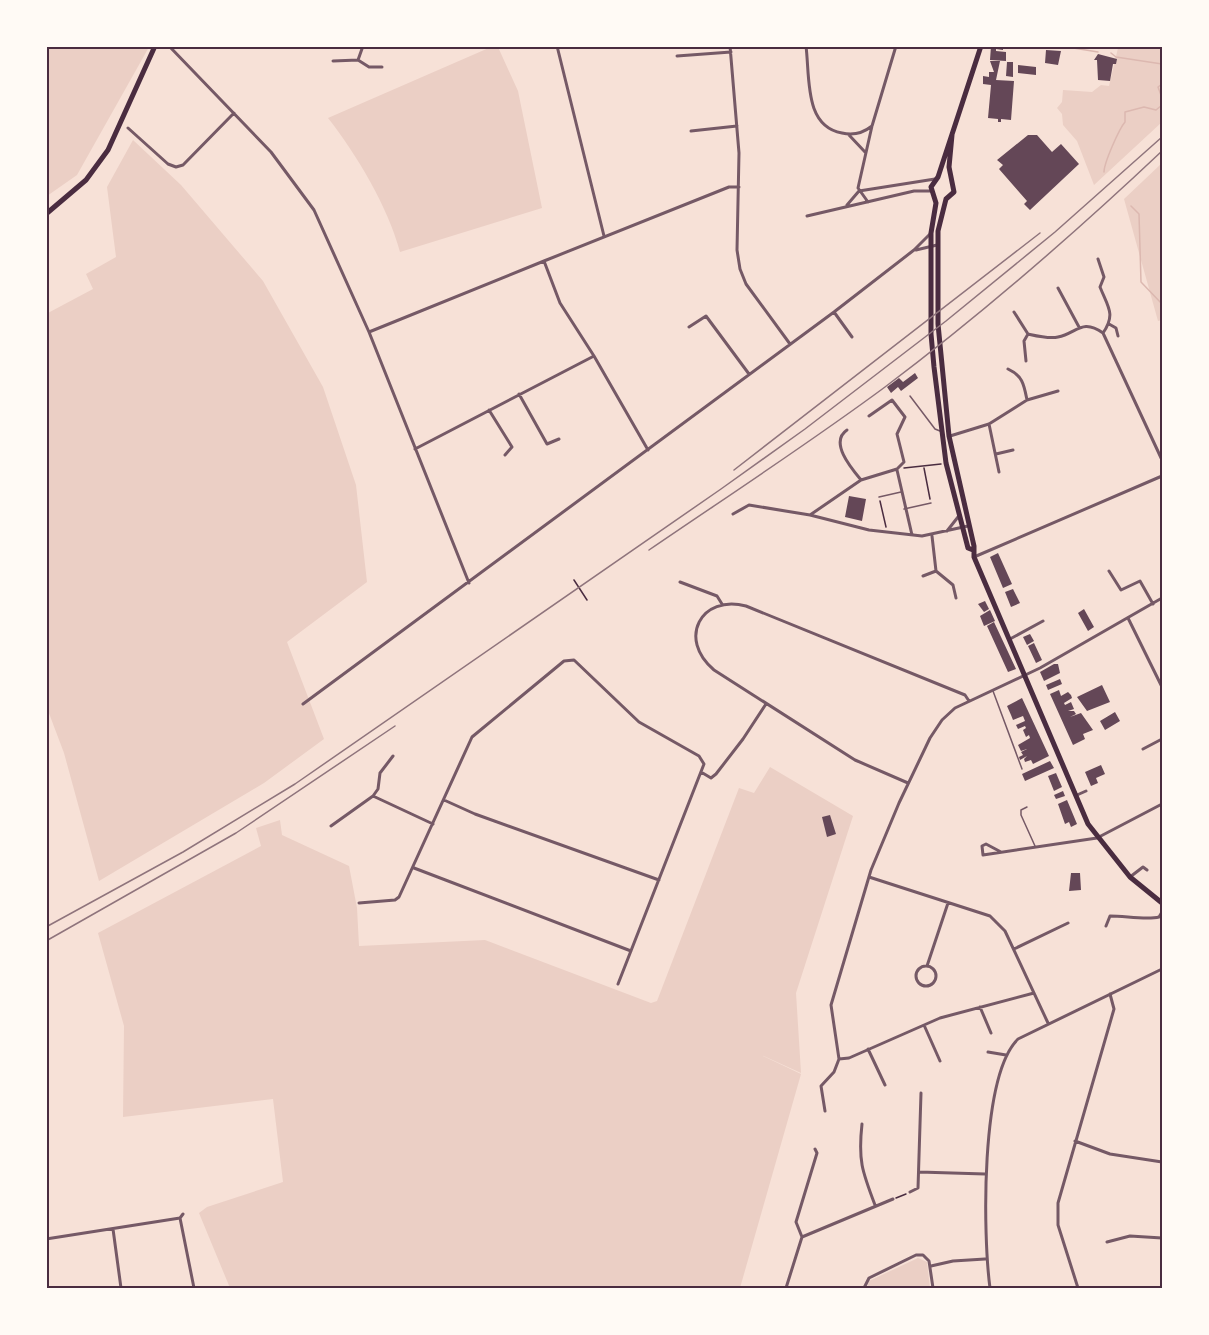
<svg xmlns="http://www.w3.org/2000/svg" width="1209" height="1335" viewBox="0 0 1209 1335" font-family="'Roboto Serif',serif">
<rect width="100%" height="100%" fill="#f7e1d7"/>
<path fill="#ebcfc5" d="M 47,46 L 149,47 L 77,175 L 47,196 Z
M 491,47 L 498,47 L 518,91 L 542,208 L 400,252 C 388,207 357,155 328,118 Z
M 1129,47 L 1162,47 L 1162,122 L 1094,185 L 1077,141 L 1063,125 L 1062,114 L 1057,108 L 1062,102 L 1063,90 L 1092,92 L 1101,85 L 1109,86 L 1118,48 L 1128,49 Z
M 133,140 L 181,185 L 263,281 L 323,387 L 356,485 L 367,582 L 287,642 L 324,739 L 264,783 L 99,881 L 64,753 L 47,708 L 46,314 L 93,289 L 86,274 L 116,257 L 107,187 Z
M 1162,163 L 1162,320 L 1158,321 L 1124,199 Z
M 770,767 L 853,816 L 796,993 L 801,1073 L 757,1053 L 801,1074 L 740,1288 L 230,1288 L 199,1213 L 207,1207 L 283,1182 L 273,1099 L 123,1117 L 124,1026 L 98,933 L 261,846 L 256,828 L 280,820 L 282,835 L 349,866 L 357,908 L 359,946 L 485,940 L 651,1003 L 657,1001 L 739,788 L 754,793 Z
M 918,1258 L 927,1262 L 930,1288 L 867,1288 L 869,1281 Z"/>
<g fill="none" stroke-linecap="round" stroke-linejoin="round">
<path stroke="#dcb8b0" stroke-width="1.5" d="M 1061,46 L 1098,52
M 1111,53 L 1116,57 L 1162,64
M 1162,84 L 1158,87 L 1162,98
M 1104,172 C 1104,163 1119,129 1125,122 L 1125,112 L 1144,107 L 1156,110 L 1162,105
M 1131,206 L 1139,214 L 1141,282 L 1162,304"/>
</g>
<path fill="#644757" d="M 991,46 L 1003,46 L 1003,50 L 996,49 L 996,51 L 1006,52 L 1006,61 L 990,60 Z
M 1046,50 L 1061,51 L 1058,65 L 1045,63 Z
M 1098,54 L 1117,59 L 1116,64 L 1113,64 L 1110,81 L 1098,80 L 1097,60 L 1094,60 Z
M 990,61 L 1000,61 L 996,80 L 1014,81 L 1011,120 L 1001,119 L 1001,122 L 998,122 L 998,119 L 988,118 L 991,85 L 983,84 L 983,76 L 989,77 L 989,72 L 994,72 Z
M 1007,62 L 1013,62 L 1013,77 L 1006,76 Z
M 1018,65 L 1036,67 L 1036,75 L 1018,73 Z
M 1028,135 L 1037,135 L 1052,152 L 1061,144 L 1079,164 L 1030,210 L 1024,204 L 1027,201 L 999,169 L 1003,165 L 997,160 Z
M 915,373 L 918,378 L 901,391 L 898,387 L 891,393 L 887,387 L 899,378 L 903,382 Z
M 849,496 L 866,499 L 862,521 L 845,517 Z
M 998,553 L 1012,584 L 1003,588 L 990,557 Z
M 1013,589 L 1020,603 L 1011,607 L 1005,592 Z
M 985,601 L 989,609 L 984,612 L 978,604 Z
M 1084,609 L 1094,627 L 1088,631 L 1078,613 Z
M 990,610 L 995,621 L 984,626 L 980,616 Z
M 994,622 L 1016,669 L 1008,672 L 987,626 Z
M 1030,634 L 1034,641 L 1027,645 L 1023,637 Z
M 1034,643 L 1042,660 L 1036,663 L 1028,646 Z
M 1054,664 L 1058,664 L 1060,673 L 1044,681 L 1040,672 Z
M 1060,679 L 1062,684 L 1048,690 L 1046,685 Z
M 1102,685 L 1110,702 L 1087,711 L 1077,697 Z
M 1059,690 L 1061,696 L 1068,692 L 1071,695 L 1072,698 L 1064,703 L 1065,705 L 1071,702 L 1074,709 L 1068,711 L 1074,711 L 1076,714 L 1070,717 L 1081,713 L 1093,730 L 1083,734 L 1085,739 L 1073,745 L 1050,694 Z
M 1022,698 L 1049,756 L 1033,764 L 1031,760 L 1025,762 L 1024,759 L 1027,756 L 1020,760 L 1019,757 L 1023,755 L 1021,752 L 1027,749 L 1021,751 L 1018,745 L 1030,738 L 1029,735 L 1026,737 L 1023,730 L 1026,728 L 1025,726 L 1018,729 L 1016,725 L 1025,721 L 1023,716 L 1013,720 L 1011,715 L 1019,712 L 1011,715 L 1007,706 Z
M 1115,712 L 1120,721 L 1105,730 L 1100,721 Z
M 1050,761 L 1054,768 L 1025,781 L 1022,774 Z
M 1101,765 L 1105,774 L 1096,778 L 1098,783 L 1091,786 L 1085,772 Z
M 1056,773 L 1062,787 L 1054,791 L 1048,776 Z
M 1063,791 L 1065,796 L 1056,799 L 1054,795 Z
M 1067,800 L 1077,824 L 1071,827 L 1069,822 L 1065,824 L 1058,804 Z
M 830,815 L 836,834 L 827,837 L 822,817 Z
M 1071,873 L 1080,873 L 1081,890 L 1069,891 Z"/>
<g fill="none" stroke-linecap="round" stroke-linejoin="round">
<path stroke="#4a2c40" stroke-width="1.5" d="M 904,468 L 941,464
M 924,468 L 930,499
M 880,501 L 886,527
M 574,580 L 587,600
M 896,1198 L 906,1194"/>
<path stroke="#755966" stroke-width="1.5" d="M 910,396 L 935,429 L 940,431
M 879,497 L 901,492
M 904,509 L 931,503
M 993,691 L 1022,769
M 1027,807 L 1021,810 L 1021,815 L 1035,846"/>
<path stroke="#755966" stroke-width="3" d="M 169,46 L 271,152 L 314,210 L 369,332 L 469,583
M 363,46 L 358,60 L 369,67 L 382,67
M 557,46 L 604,236
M 730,46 L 739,153 L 737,250 L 740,269 L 746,284 L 790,344
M 806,46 C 810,78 804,126 842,133 C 854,136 863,133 872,126
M 677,56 L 731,52
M 333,61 L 358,60
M 128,128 L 168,164 L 176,167 L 183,165 L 234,113
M 691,131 L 737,126
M 849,135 L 865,152
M 868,202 L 858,188 L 872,126 L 896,46
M 847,205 L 859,191 L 935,179
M 807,216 L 914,191 L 931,191
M 916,250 L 937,245
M 1098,259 L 1104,277 L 1100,287 C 1108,307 1116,314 1103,333
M 544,261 L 729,187 L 739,187
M 1058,288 L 1079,327
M 834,312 L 852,337
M 1014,312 L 1028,334 C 1037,336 1049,339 1058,337 C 1077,333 1082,318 1103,333
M 1109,324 L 1116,328 L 1118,336
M 689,327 L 706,316 L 749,374
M 369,332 L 544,261 L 560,303 L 594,356 L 648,450
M 1103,333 L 1162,460
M 1026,361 L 1024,341 L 1028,334
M 1008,369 C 1023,376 1024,385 1027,400
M 519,394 L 547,444 L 559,439
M 489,410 L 512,447 L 505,455
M 869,416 L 892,400 L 905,417 L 897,434 L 904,462 L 897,469
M 989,424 L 999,472
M 847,430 C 829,442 851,468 861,480
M 950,436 L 989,424 L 1027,400 L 1058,391
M 415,449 L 594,356
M 996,454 L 1013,450
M 897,470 L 912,535
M 733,514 L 749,505 L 810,515 L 869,530 L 922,536 L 968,526
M 810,515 L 861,480 L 897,469
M 947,531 L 958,517
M 932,536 L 936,571
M 974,557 L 1162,476
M 1109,571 L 1121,590 L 1140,581 L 1153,604
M 923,576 L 936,571 L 953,585 L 956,598
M 680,582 L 717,596 L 722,604
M 1128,618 L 1162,687
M 1010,639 L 1043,621
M 303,704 L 834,312 L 914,250 L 930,234
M 1143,749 L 1162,739
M 701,772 L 711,778 L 716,774 L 743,739 L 766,704
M 908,783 L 855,760 L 714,670 C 677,639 701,594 746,606 L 965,695 L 969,701
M 1077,795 L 1086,791
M 373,796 L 378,789 L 380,773 L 393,756
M 444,800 L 475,814 L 659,880
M 331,826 L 373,796 L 433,824
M 1001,852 L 986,844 L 982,846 L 983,855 L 1097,838 L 1162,804
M 414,868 L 631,951
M 869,877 L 990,916 L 1005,931 L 1048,1023
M 1130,877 L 1143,867 L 1147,870
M 359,903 L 395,900 L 399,897 L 472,737 L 564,661 L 574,660 L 639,722 L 699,756 L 704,764 L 618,984
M 1106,926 L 1110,916 C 1125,916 1147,920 1159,917 L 1162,912
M 1014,949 L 1068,923
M916 976a10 10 0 1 1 20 0a10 10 0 1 1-20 0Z
M 927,966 L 948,903
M 980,1007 L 991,1033
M 924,1025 L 940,1061
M 868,1049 L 885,1085
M 988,1052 L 1006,1055
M 839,1059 L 849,1058 L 940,1018 L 1034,993
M 825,1111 L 821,1086 L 834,1072 L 839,1059 L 831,1005 L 871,870 L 899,803 L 930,738 L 942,720 L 955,708 L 1040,668 L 1162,598
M 862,1124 C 858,1160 862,1171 875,1205
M 1075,1141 L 1110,1154 L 1162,1162
M 919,1172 L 985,1174
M 910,1192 L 918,1188 L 921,1093
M 180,1218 L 194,1288
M 113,1229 L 121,1288
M 802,1237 L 796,1222 L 817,1153 L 815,1149
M 46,1239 L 180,1218 L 183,1214
M 1107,1242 L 1130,1236 L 1162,1238
M 931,1266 L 953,1261 L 985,1259
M 182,1288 L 184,1288
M 786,1288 L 802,1237 L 893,1199
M 864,1288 L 869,1278 L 916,1255 L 923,1255 L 929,1261 L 933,1288
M 990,1288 C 983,1236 980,1076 1018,1039 L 1162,969
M 1078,1288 L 1058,1225 L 1058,1203 L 1114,1009 L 1110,994"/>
<path stroke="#4a2c40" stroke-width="5" d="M 952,135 L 949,167 L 954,192 L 946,199 L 938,231 L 938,324 L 949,436 L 974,546 L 974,557 L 1088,824 L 1130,877 L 1162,903
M 46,214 L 86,180 L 108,150 L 155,46
M 973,550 L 968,548 L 946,463 L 934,367 L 931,334 L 931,233 L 936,203 L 931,187 L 938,177 L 981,46"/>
<path stroke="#8f747c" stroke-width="1.5" d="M 734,470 L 1040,233
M 649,550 C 728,496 808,444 885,387 C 982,314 1074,234 1162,151
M 46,927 L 183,852 L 295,784 L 721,489 L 805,429 L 946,321 L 1055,232 L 1162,137
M 46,941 L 236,833 L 395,726"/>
</g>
<rect width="1209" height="1335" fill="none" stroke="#fffaf5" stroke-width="96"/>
<rect x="48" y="48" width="1113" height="1239" fill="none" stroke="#4a2c40" stroke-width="2"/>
</svg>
